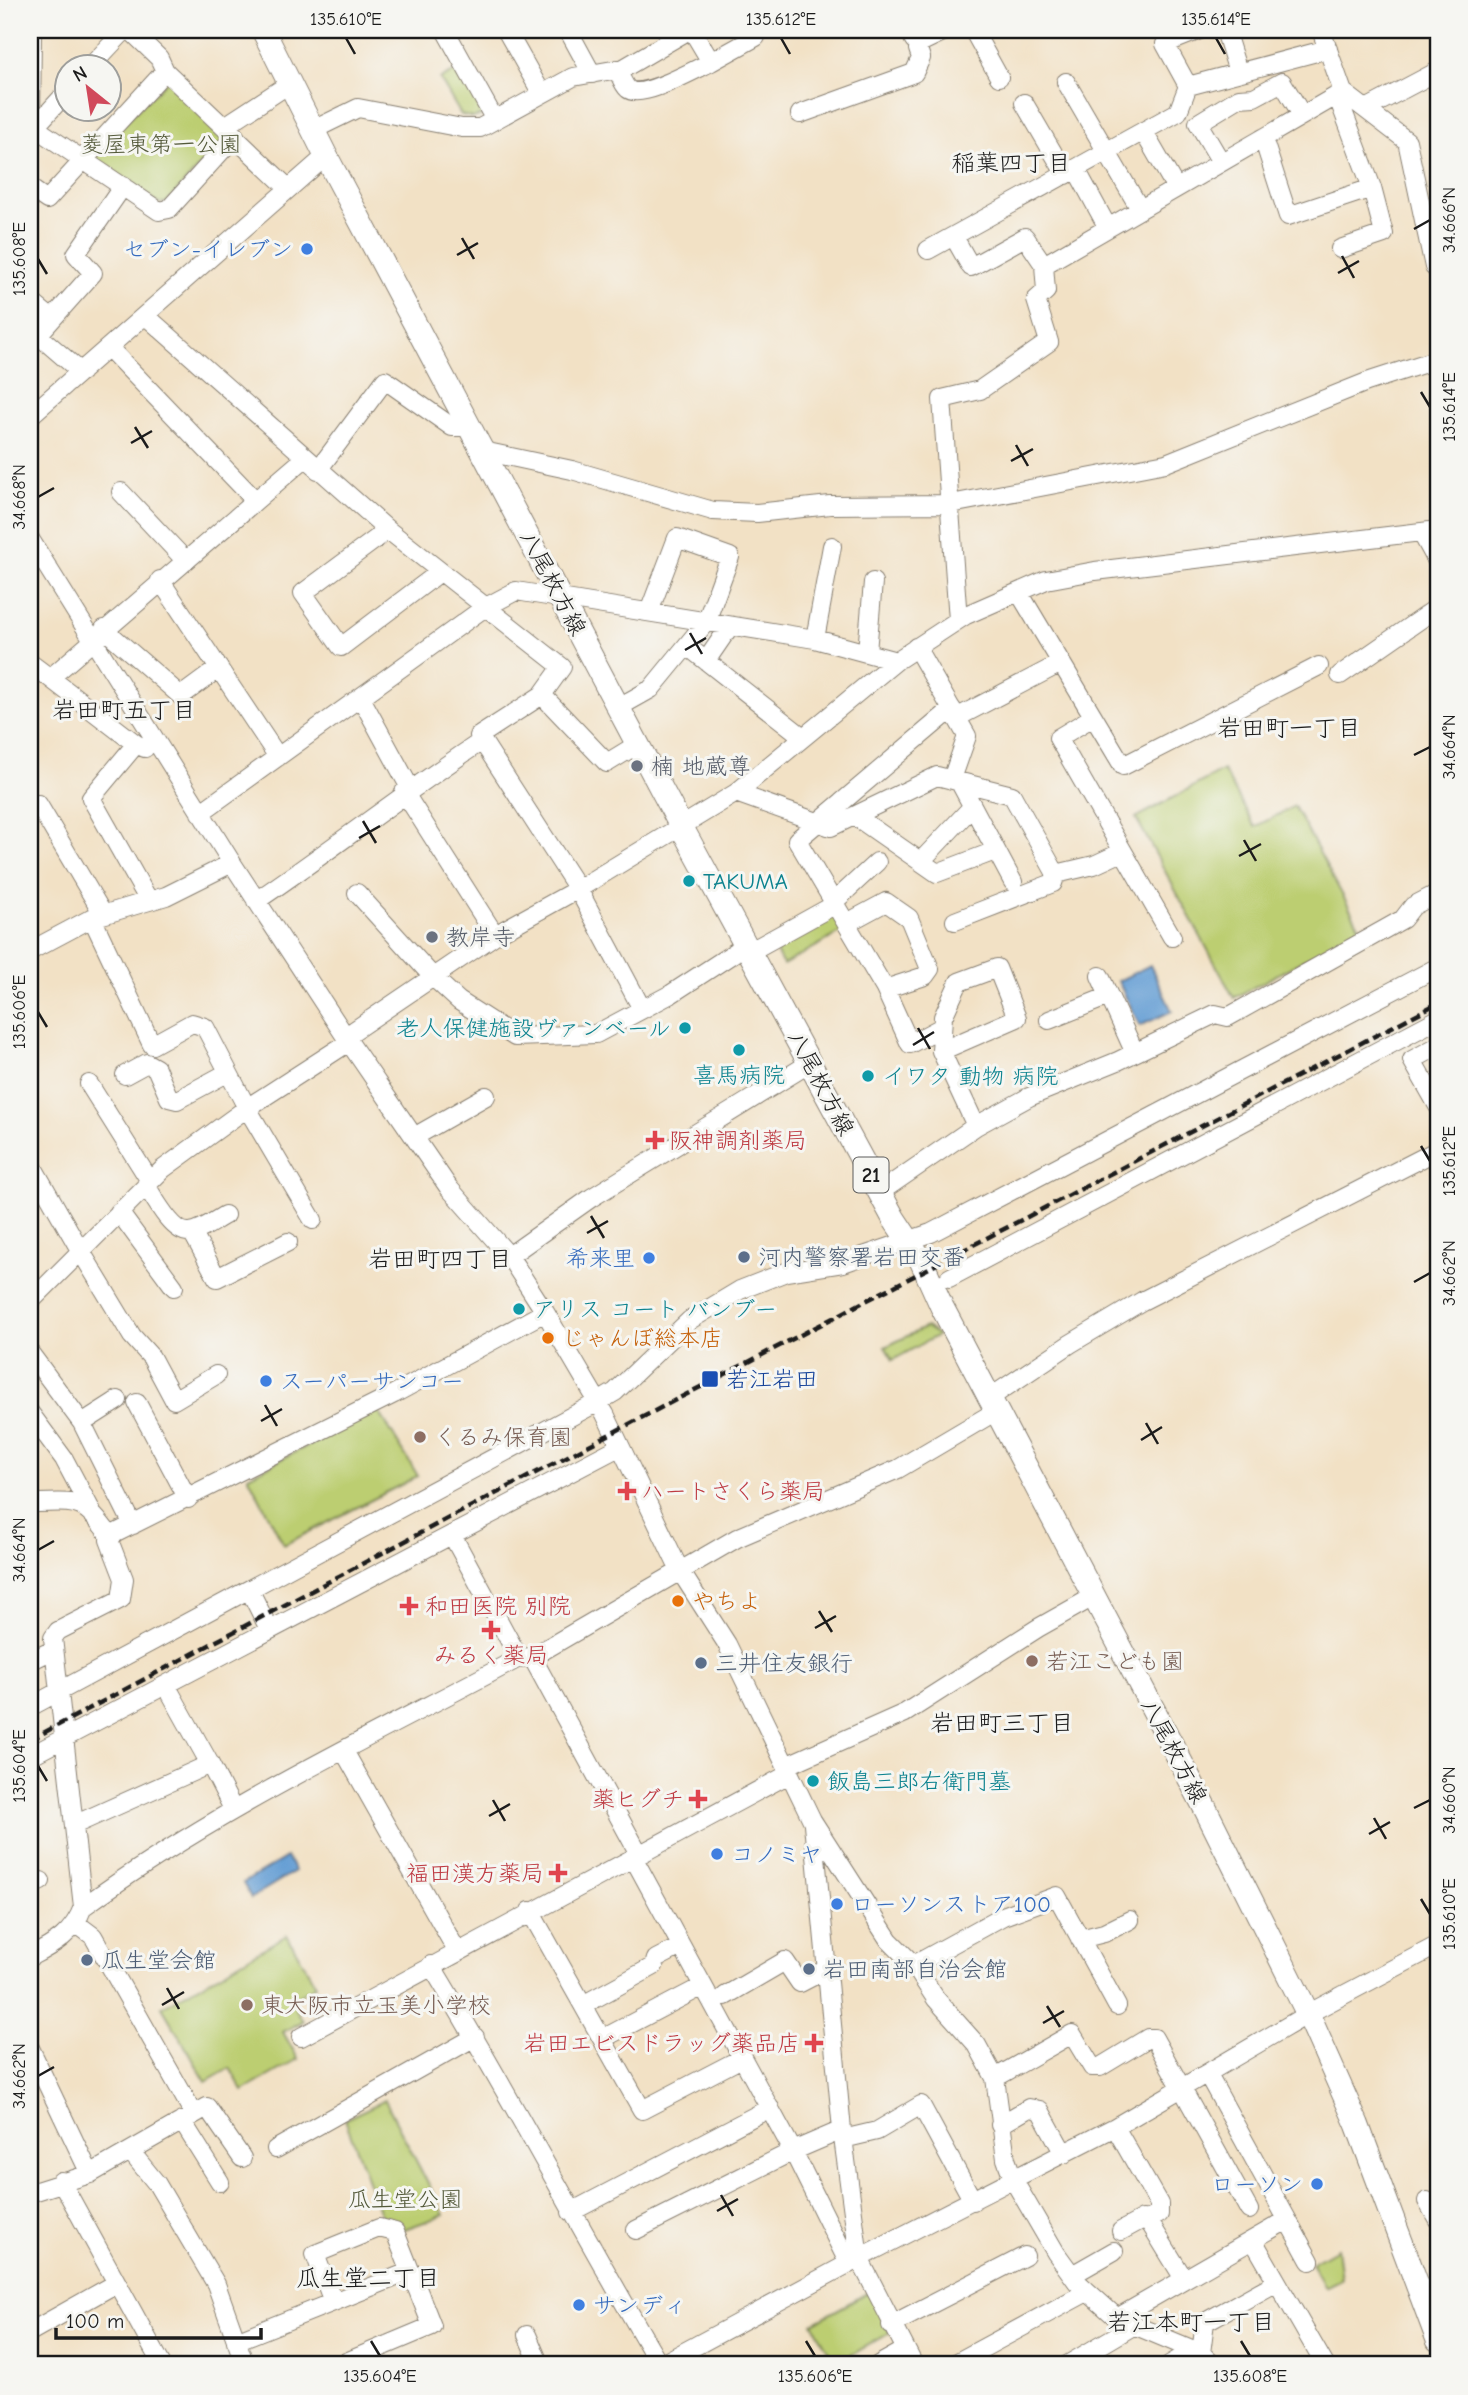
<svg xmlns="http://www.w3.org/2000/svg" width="1468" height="2395" viewBox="0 0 1468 2395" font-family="'Comic Neue','Klee One',sans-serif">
<rect width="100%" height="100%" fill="#f6f6f2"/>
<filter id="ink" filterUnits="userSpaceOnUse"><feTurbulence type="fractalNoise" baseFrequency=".0143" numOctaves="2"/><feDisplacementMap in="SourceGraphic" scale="14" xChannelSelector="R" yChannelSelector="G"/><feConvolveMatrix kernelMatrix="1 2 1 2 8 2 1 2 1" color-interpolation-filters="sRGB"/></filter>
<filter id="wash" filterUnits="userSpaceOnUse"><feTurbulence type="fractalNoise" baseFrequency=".00686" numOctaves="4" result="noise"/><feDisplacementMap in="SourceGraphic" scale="28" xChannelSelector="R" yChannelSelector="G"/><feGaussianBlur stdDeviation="1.57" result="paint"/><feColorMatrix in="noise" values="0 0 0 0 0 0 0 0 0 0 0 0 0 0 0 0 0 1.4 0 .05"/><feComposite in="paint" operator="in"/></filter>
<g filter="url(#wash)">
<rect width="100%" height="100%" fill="#f2e1c5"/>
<path fill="#bcce71" stroke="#6c7546" stroke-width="2" d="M 460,69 L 485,114 L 473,118 L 461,115 L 440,79 Z
M 168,80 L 221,130 L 224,140 L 166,203 L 158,203 L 97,161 L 98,148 Z
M 1223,770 L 1255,827 L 1294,806 L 1361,929 L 1234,998 L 1136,818 Z
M 836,909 L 847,929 L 783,965 L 772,945 Z
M 926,1327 L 938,1335 L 893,1360 L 885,1347 Z
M 378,1410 L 418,1476 L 284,1545 L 248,1476 Z
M 287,1935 L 316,1985 L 291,2000 L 303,2021 L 283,2032 L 298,2059 L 243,2091 L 230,2068 L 206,2082 L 162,2007 Z
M 385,2100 L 444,2215 L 402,2230 L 383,2221 L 345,2119 Z
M 1337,2248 L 1341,2279 L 1325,2287 L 1311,2263 Z
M 871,2291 L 890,2333 L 835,2364 L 813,2323 Z"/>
<path fill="#659ed4" stroke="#405d78" stroke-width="2" d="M 1150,965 L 1172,1011 L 1140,1026 L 1118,981 Z
M 287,1857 L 295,1871 L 251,1898 L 243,1883 Z"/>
</g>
<g filter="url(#ink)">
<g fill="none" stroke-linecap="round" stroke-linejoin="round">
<defs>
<path id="minor" d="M 32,30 L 31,125 L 159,211 L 169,209 L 235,136
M 130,30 L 159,58 L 165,71 L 288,188
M 445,30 L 495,120
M 506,30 L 542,94
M 568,30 L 592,74
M 692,30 L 711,62 L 756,37 L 758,30
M 909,30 L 914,40 L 920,43 L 947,30
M 973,30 L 999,77
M 1225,30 L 1238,72
M 1321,30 L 1343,92 L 1407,141 L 1434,267 L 1438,265
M 91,66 L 125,30
M 617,69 C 620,75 623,85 628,89 C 641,100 696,69 711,62
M 1066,82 L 1140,209
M 1188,86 L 1165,44 L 1200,30
M 1337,95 L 1372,188 L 1384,234 L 1340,249
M 1024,103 L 1066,175
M 1366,109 L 1438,71
M 800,114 L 914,73 L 921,58 L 918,49 L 920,43
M 225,126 L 289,84
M 35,127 L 66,93
M 313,130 L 358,108 L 462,128 L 480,128 L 573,77 L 624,68 L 689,30
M 1143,131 L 1176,188
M 1263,138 L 1288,216 L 1372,188
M 1221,162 L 1198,123 L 1239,98 L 1254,97 L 1282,82 L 1302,115
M 1076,169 L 1108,228
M 30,188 L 47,200 L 165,71
M 954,237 L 971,267 L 1025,237 L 1044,265
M 928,250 L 1178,112 L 1188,86 L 1328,49
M 30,301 L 52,319
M 146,316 L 388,530 L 562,667 L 542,695
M 109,348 L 255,500
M 81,372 L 38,335 L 93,273 L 76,254 L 123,186
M 30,416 L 326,156
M 483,451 L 572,470 L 713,511 L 757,513 L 830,505 L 951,504 L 1166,463 L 1367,382 L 1438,359
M 318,470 L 385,380 L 452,427 L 461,427 L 468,423
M 121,492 L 185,560
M 388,530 L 303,593 L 341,647 L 440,572
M 1421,532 L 1438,563
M 30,539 L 232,863 L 349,1042 L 449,1188 L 509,1256 L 545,1312 L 605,1414 L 679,1569 L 727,1644 L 812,1820 L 889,1940 L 914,1965 L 936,1999 L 977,2045 L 995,2078 L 1006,2159 L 1014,2181 L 1056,2253 L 1077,2282 L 1117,2318 L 1201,2353 L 1213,2365
M 160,580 L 278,757
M 1020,594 L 1123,766 L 1319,666
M 958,620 L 942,399 L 980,390 L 1049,342 L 1036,300 L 1046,291 L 1044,265 L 1343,92
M 104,629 L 181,696 L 219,668
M 815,639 L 832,546
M 687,646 L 803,737
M 916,647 L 967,736 L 952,779
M 867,652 L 873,582
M 706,661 L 730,626
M 30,663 L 50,678 L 304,459
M 1340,675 L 1438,607
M 50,678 L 136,744 L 145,748
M 361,698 L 410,788
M 619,707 L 651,689 L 706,622 L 730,557 L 677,538 L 649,612
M 958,717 L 1061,663
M 1093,717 L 1058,738 L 1172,937
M 136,744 L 91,798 L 148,899
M 638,744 L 607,763 L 542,695 L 479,736 L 578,889 L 642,1009
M 959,781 L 1013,882
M 404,792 L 495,935
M 736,793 L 831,827 L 937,776 L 1012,795 L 1056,874 L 1094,865 L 1118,854
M 38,804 L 103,914
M 200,813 L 484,608 L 516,591 L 815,639 L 896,661
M 855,816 L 937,873 L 995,851
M 922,860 L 972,807
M 357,893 L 433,977 L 459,1001 L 515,1037 L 596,1034 L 671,994 L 737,951 L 760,946 L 836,904
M 256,901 C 333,849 405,792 482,741
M 835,901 L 877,862
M 92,918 L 152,1045 L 192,1023 L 205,1027 L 247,1108 L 313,1220
M 955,921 L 1053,883 L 1056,874
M 847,923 L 886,902 L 909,918 L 930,969 L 925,976 L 885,989 L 797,840 L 952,709
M 30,951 L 92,918 L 166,896 L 232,863
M 1100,976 L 1134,1051
M 885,989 L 910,1044 L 942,1027
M 1049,1020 L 1109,996
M 346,1036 L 495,935 L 578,889 L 736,793 L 896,661 L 966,615 L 1046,580 L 1095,571 L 1438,530
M 1438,1046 L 1412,1060 L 1438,1106
M 125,1075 L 147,1063 L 156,1068 L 169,1098 L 177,1100 L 227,1073
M 89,1084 L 150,1181
M 976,1126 L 1029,1097 L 1118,1061 L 1215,1014 L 1228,1017 L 1403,919 L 1413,906 L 1438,893
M 414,1137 L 486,1096
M 30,1162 L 80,1250 L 132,1336 L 151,1357 L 174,1400 L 216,1375
M 146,1185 C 154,1198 173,1234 190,1232 C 202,1231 215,1220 225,1215
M 880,1192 L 976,1126 L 941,1051 L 943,1017 L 959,982 L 997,968 L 1017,1018 L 941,1051
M 119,1212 L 174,1287
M 192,1232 L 217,1278 L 288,1242
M 509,1256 L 591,1198 L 810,1063
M 949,1278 L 1438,1019
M 30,1302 L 163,1169 L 247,1108 L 349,1042
M 30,1353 L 82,1423 L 118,1400
M 991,1397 L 1070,1344 L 1142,1301 L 1438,1150
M 137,1403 L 188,1499
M 30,1413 L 64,1459 L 91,1510
M 82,1423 L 133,1525
M 30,1503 C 77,1503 81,1496 110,1536
M 452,1535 L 519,1658
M 250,1591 L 269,1629
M 532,1657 L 639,1854
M 30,1661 L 53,1650
M 166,1685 L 210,1764
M 30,1707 L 598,1402 L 615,1392 L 690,1320 L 740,1290 L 786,1272 L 843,1263 L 931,1233 L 1438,967
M 344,1751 L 457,1951
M 30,1756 L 619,1447
M 788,1765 L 905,1713 L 1038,1628 L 1093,1597
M 813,1824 L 842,2130 L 859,2258 L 914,2365
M 74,1825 L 210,1764 L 233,1809
M 633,1857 L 793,2151 L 849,2264
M 30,1886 L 41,1881
M 83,1907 C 219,1808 371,1737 519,1658 L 532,1657 L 737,1538 L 898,1469 L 998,1410
M 530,1911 L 642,2110 L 742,2058
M 77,1924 L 93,1936 L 194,2114
M 1080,1939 L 1104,1933 L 1130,1920
M 30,1957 C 55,1944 73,1934 83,1907 L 53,1638 L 58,1631 L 121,1599 L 124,1579 L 109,1540 L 110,1536 L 394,1394 L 545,1312
M 431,1965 C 511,2096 582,2233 660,2365
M 914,1965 L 1003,1916 L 1057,1896 L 1117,2006
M 725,1996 L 785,1961 L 800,1983 L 827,1969
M 583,2005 L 654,1966 L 656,1959 L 681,1946
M 301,2037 L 789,1774
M 602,2039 L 703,1986
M 30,2048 L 90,2174
M 1208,2075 L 1310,2261
M 995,2078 L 1072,2034 L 1092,2067 L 1100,2067 L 1148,2038 L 1154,2038 L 1249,2210
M 182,2121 L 220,2182
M 1000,2125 L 1029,2108 L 1040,2110 L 1064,2154
M 1115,2127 L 1159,2204 L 1159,2214 L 1148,2220 L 1184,2279
M 843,2139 L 877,2131 L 921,2105 L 973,2201
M 276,2149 L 475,2037
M 131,2152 L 157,2184 L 216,2284 L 245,2365
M 61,2181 L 162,2365
M 30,2193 L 90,2174 L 207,2107 L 242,2158
M 1427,2201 L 1438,2220
M 571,2212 L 770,2108
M 636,2230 L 793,2151 L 842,2130
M 1121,2231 L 1143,2219 L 1148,2220
M 1253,2240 L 1325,2365
M 1072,2275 L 1114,2251
M 333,2302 L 315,2254 L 379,2228 L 395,2232 L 432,2326 L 339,2365
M 1117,2318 L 1287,2220
M 891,2325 L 1025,2256
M 30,2332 L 117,2283
M 527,2335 L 540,2365
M 236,2341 L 411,2271
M 1201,2353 L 1205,2322 L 1277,2282
M 660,2365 L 859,2258 L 1115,2127 L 1315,2010 L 1438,1945
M 878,2365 L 905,2350
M 952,2365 L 1087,2292
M 1067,2365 L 1133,2326
M 1169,2365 L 1194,2350"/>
<path id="major" d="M 263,30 L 326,156 L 681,826 L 894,1219 L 920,1258 L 942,1307 L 1205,1808 L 1308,2014 L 1357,2124 L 1438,2340"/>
</defs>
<use href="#minor" stroke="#877e70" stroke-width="20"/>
<use href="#major" stroke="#877e70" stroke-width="25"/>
<use href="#minor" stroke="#fff" stroke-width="18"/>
<use href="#major" stroke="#fff" stroke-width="23"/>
<path stroke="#1c1c1c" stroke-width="4.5" stroke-dasharray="10 5" stroke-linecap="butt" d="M 30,1740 L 424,1531 L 1438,1003"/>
</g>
</g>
<path fill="none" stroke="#1c1c1c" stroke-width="2.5" d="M 346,38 L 355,54M 781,38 L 790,54M 1216,38 L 1225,54M 1414,229 L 1430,220M 462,238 L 474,259M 457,255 L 478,243M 1342,256 L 1354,278M 38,259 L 47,274M 1338,273 L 1359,261M 1421,392 L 1430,407M 135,427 L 148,448M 131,443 L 152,431M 1016,445 L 1028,466M 1011,461 L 1033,449M 38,497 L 54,488M 690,633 L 702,654M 685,650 L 706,638M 1414,755 L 1430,747M 363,821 L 376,843M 359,838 L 380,826M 1244,840 L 1256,861M 1239,856 L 1261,844M 38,1012 L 47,1027M 918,1028 L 930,1049M 913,1045 L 934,1032M 1421,1146 L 1430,1161M 591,1216 L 604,1238M 587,1233 L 608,1221M 1414,1282 L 1430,1273M 265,1405 L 277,1426M 261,1421 L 282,1409M 1146,1423 L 1158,1444M 1141,1440 L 1162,1427M 38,1550 L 54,1541M 819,1611 L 832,1632M 815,1628 L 836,1616M 38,1766 L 47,1781M 493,1800 L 505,1821M 1414,1808 L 1430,1800M 489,1816 L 510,1804M 1374,1818 L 1386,1839M 1369,1834 L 1390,1822M 1421,1899 L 1430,1914M 167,1988 L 179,2009M 162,2005 L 184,1992M 1047,2006 L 1060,2027M 1043,2023 L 1064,2011M 38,2076 L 54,2067M 721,2195 L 733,2216M 717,2211 L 738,2199M 371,2341 L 380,2356M 806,2341 L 815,2356M 1241,2341 L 1250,2356"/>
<g fill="#3f7fe0" stroke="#f6f6f2" stroke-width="2.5">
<circle cx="307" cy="249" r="7"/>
<circle cx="649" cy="1258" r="7"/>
<circle cx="266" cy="1381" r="7"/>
<circle cx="717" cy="1854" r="7"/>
<circle cx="837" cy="1904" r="7"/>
<circle cx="1317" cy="2184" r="7"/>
<circle cx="579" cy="2305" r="7"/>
</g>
<g fill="#6b7280" stroke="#f6f6f2" stroke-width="2.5">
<circle cx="637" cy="766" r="7"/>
<circle cx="432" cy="937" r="7"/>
</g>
<g fill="#0f9aa8" stroke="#f6f6f2" stroke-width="2.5">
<circle cx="689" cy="881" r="7"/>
<circle cx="685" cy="1028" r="7"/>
<circle cx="739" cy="1050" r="7"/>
<circle cx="868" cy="1076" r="7"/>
<circle cx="519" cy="1309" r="7"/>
<circle cx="813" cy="1781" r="7"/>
</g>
<g fill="#e0444e" stroke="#f6f6f2" stroke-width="2.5">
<path d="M651.5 1129.5h7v7h7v7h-7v7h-7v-7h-7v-7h7z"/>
<path d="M623.5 1480.5h7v7h7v7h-7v7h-7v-7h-7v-7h7z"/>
<path d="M405.5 1595.5h7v7h7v7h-7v7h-7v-7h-7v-7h7z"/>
<path d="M487.5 1619.5h7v7h7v7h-7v7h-7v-7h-7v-7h7z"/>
<path d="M694.5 1788.5h7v7h7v7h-7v7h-7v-7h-7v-7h7z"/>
<path d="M554.5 1862.5h7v7h7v7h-7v7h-7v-7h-7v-7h7z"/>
<path d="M810.5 2032.5h7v7h7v7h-7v7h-7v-7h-7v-7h7z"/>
</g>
<g fill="#5c6f8a" stroke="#f6f6f2" stroke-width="2.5">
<circle cx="744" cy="1257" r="7"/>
<circle cx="701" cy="1663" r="7"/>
<circle cx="87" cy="1960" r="7"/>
<circle cx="809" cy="1969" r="7"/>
</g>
<g fill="#e8710a" stroke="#f6f6f2" stroke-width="2.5">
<circle cx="548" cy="1338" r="7"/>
<circle cx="678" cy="1601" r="7"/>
</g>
<rect fill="#1a4fb4" stroke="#f6f6f2" stroke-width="2.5" x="701" y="1370" width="18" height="18" rx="3.5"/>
<g fill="#8d6e63" stroke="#f6f6f2" stroke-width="2.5">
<circle cx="420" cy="1437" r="7"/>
<circle cx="1032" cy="1661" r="7"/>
<circle cx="247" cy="2005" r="7"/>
</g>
<g text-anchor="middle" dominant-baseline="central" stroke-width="6" stroke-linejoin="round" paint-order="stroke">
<rect fill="#f6f6f2" stroke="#5d5d5c" stroke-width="2" x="853.5" y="1157.5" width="35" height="35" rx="5"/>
<g font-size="21" font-weight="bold" fill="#1c1c1c">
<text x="871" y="1175">21</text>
</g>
<g font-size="23" fill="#545a3a" stroke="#f6f6f2">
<text x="161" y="144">菱屋東第一公園</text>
<text x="405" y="2199">瓜生堂公園</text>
</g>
<g font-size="23" fill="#366cbe" stroke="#f6f6f2" text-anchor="start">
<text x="293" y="249" text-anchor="end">セブン-イレブン</text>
<text x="635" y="1258" text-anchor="end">希来里</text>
<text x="280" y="1381">スーパーサンコー</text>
<text x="731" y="1854">コノミヤ</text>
<text x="851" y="1904">ローソンストア100</text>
<text x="1303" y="2184" text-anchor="end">ローソン</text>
<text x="593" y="2305">サンディ</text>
</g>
<g font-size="23" fill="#1c1c1c" stroke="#f6f6f2">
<text transform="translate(553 583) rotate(62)">八尾枚方線</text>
<text transform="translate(821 1083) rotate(62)">八尾枚方線</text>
<text transform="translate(1174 1751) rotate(62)">八尾枚方線</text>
</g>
<g font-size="23" fill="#5b616d" stroke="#f6f6f2" text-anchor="start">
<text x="651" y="766">楠 地蔵尊</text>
<text x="446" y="937">教岸寺</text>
</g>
<g font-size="23" fill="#0d838f" stroke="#f6f6f2" text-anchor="start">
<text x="703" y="881">TAKUMA</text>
<text x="671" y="1028" text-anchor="end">老人保健施設ヴァンベール</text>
<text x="739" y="1075" text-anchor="middle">喜馬病院</text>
<text x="882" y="1076">イワタ 動物 病院</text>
<text x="533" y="1309">アリス コート バンブー</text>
<text x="827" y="1781">飯島三郎右衛門墓</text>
</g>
<g font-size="23" fill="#be3a42" stroke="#f6f6f2" text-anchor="start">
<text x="669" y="1140">阪神調剤薬局</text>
<text x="641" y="1491">ハートさくら薬局</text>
<text x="425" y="1606">和田医院 別院</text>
<text x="491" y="1655" text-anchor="middle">みるく薬局</text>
<text x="684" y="1799" text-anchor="end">薬ヒグチ</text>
<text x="544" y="1873" text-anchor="end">福田漢方薬局</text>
<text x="800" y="2043" text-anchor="end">岩田エビスドラッグ薬品店</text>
</g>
<g font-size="23" fill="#4e5e75" stroke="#f6f6f2" text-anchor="start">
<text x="758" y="1257">河内警察署岩田交番</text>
<text x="715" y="1663">三井住友銀行</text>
<text x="101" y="1960">瓜生堂会館</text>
<text x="823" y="1969">岩田南部自治会館</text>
</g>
<g font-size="23" fill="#c56008" stroke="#f6f6f2" text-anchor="start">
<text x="562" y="1338">じゃんぼ総本店</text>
<text x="692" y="1601">やちよ</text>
</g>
<g font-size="23" fill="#164399" stroke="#f6f6f2" text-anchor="start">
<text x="726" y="1379">若江岩田</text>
</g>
<g font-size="23" fill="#785e54" stroke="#f6f6f2" text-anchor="start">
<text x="434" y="1437">くるみ保育園</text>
<text x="1046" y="1661">若江こども園</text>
<text x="261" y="2005">東大阪市立玉美小学校</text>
</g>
<g font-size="24" fill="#1c1c1c" stroke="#f6f6f2">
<text x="1011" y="163">稲葉四丁目</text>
<text x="124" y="710">岩田町五丁目</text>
<text x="1289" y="728">岩田町一丁目</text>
<text x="440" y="1259">岩田町四丁目</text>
<text x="1002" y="1723">岩田町三丁目</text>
<text x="368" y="2278">瓜生堂二丁目</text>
<text x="1191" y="2322">若江本町一丁目</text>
</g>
</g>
<rect width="1468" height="2395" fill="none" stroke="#f6f6f2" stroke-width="77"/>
<g transform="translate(88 88) rotate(330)"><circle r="33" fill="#f6f6f2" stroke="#9f9f9c" stroke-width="2"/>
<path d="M0-5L12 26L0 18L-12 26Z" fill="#d1495b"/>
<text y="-10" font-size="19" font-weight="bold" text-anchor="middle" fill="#1c1c1c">N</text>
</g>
<path d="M56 2328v10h205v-10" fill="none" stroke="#1c1c1c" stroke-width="3.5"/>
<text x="66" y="2328" font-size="21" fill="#1c1c1c" stroke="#f6f6f2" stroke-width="5" paint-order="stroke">100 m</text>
<rect x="38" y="38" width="1392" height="2318" fill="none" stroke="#1c1c1c" stroke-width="2.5"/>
<g font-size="18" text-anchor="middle" fill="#1c1c1c">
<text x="346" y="25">135.610°E</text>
<text x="781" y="25">135.612°E</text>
<text x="1216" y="25">135.614°E</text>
<text transform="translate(1449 220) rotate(-90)" y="6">34.666°N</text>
<text transform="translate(19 259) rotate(-90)" y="6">135.608°E</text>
<text transform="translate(1449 407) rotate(-90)" y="6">135.614°E</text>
<text transform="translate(19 497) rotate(-90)" y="6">34.668°N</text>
<text transform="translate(1449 747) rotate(-90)" y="6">34.664°N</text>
<text transform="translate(19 1012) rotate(-90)" y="6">135.606°E</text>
<text transform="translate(1449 1161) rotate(-90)" y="6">135.612°E</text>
<text transform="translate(1449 1273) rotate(-90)" y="6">34.662°N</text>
<text transform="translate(19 1550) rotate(-90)" y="6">34.664°N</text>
<text transform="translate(19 1766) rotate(-90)" y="6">135.604°E</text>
<text transform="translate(1449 1800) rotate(-90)" y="6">34.660°N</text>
<text transform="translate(1449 1914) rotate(-90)" y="6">135.610°E</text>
<text transform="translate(19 2076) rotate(-90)" y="6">34.662°N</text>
<text x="380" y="2382">135.604°E</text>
<text x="815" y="2382">135.606°E</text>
<text x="1250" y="2382">135.608°E</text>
</g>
</svg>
